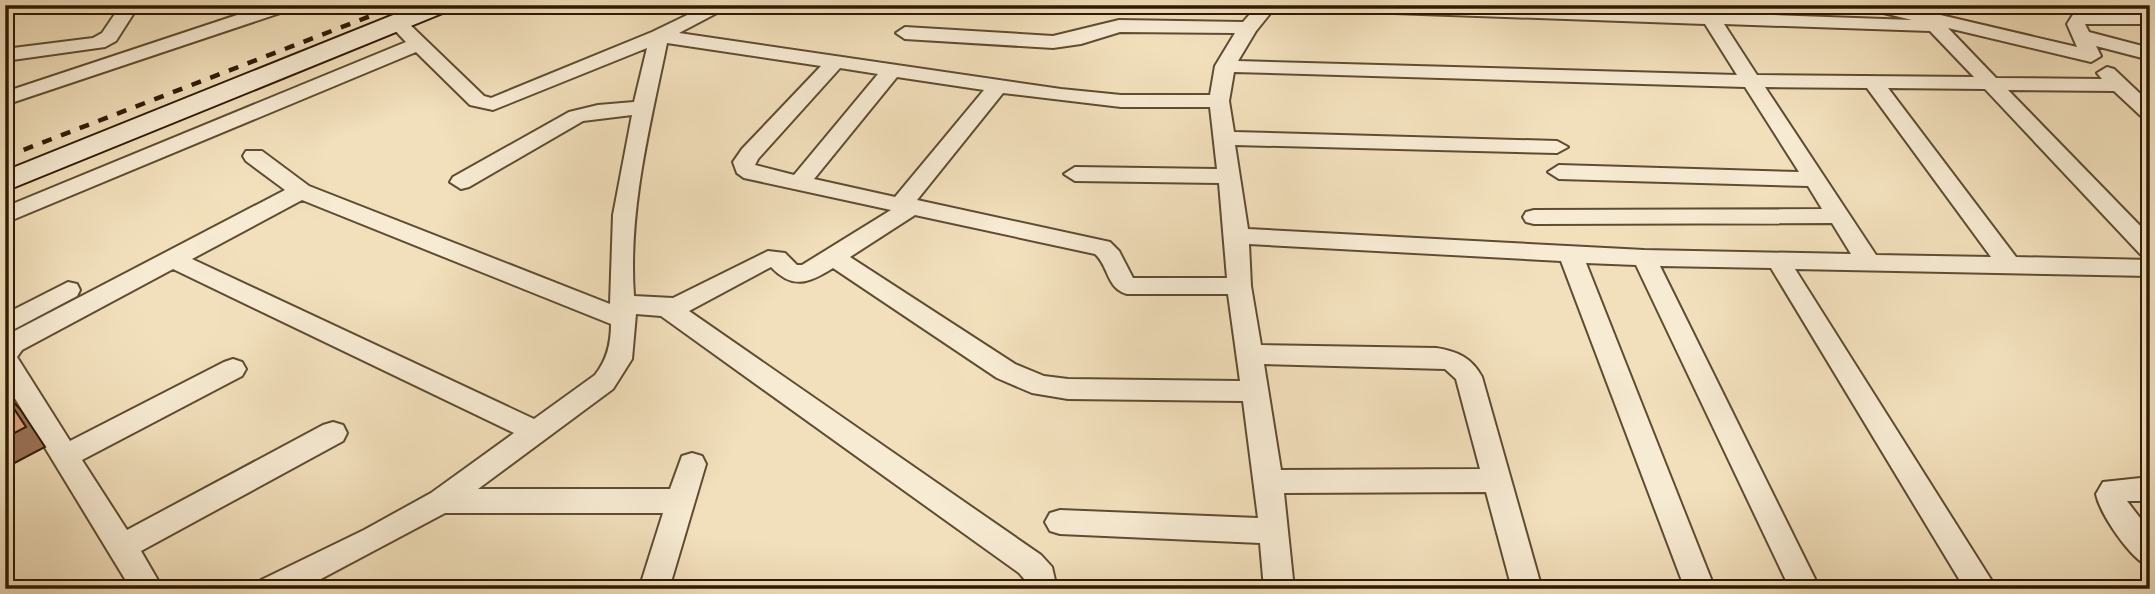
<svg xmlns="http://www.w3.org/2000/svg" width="2155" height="594" viewBox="0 0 2155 594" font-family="'IM FELL Great Primer',serif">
<rect width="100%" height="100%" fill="#f2e0bc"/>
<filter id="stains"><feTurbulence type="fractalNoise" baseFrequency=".00286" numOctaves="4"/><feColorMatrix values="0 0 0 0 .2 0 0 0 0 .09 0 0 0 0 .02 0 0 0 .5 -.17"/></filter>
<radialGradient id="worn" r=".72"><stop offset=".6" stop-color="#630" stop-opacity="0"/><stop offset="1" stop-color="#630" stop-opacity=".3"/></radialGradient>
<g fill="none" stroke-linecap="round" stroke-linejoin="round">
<defs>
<path id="street" d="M 121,5 L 139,5 L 116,41 L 105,47 L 5,61 L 5,49 L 93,38 L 102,33 Z
M 267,5 L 295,5 L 292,9 L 5,105 L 5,92 Z
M 708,5 L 732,5 L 679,33 L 1061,89 L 1121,95 L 1210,95 L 1215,66 L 1235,33 L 1120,32 L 1081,44 L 1053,48 L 905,39 L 896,33 L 905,27 L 1053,36 L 1119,20 L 1243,22 L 1258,5 L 1277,5 L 1256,31 L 1238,61 L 1737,75 L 1705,24 L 1310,10 L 1301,5 L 1482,5 L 1698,12 L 1697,5 L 1711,5 L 1717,13 L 1912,20 L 1867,9 L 1864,5 L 1898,5 L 2077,47 L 2067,24 L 2074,13 L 2150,12 L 2150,24 L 2085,24 L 2089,32 L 2150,48 L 2150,60 L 2096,46 L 2101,56 L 2091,62 L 1948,28 L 1996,78 L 2102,79 L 2097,73 L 2107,67 L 2114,69 L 2150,103 L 2150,120 L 2143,118 L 2114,91 L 2008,90 L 2150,236 L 2150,258 L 2142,256 L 1985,89 L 1888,88 L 2016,257 L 2150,260 L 2150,276 L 1795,269 L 1997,589 L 1965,589 L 1771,268 L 1660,266 L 1820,589 L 1790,589 L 1636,265 L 1586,263 L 1715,589 L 1685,589 L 1561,261 L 1249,244 L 1251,286 L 1261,345 L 1436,348 C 1457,351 1472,358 1482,377 L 1542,589 L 1512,589 L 1486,492 L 1284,493 L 1294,589 L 1264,589 L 1260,543 L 1060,534 L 1050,531 L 1045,522 L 1050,513 L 1060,510 L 1258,518 L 1243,401 L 1068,399 L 1032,393 L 997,378 L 833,268 C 809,283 793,290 771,267 L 689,311 L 1041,555 L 1052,567 L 1057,589 L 1027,589 L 1026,581 L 1019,573 L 661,316 L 636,314 L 632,359 L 613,389 L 478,489 L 670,489 L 682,456 L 692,453 L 702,456 L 706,464 L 669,589 L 639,589 L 663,513 L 445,513 L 302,589 L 257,589 L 261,580 L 364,530 L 431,493 L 514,433 L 173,269 L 22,350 L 17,357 L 70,441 L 224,362 L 233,359 L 242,362 L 246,369 L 242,376 L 82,460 L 127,530 L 323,425 L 333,422 L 343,425 L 347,433 L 343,441 L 141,551 L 163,589 L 131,589 L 5,382 L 5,336 L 285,190 L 246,161 L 243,156 L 246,151 L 262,151 L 309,186 L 610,304 L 613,215 L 632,115 L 583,121 L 469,187 L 461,189 L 450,182 L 453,177 L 569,112 L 598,105 L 634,102 L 647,48 L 493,110 L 470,105 L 416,52 L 5,223 L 5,207 L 406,42 L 388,23 L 390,19 L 404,19 L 484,96 L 491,98 L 652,32 ZM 1724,24 L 1930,31 L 1974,77 L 1757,75 ZM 667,43 L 821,66 L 742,149 L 733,162 L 737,173 L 744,178 L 891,210 L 802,265 L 797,265 L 785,253 L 768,251 L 673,298 L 634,296 C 628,210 650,126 667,43 ZM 840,68 L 878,74 L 794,175 L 755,165 L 758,159 ZM 1234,72 L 1745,87 L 1799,172 L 1559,165 L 1548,172 L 1559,179 L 1808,186 L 1822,209 L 1534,210 L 1526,212 L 1523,217 L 1526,222 L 1534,224 L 1832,223 L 1851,254 L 1644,250 L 1248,229 L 1235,145 L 1557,153 L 1568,147 L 1557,141 L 1234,132 L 1229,101 ZM 897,77 L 984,90 L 895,197 L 814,179 ZM 1765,87 L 1867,88 L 1991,257 L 1876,255 ZM 1003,93 L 1121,107 L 1210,107 L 1217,169 L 1075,167 L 1064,174 L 1075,181 L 1219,183 L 1227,278 L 1133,278 L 1119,251 L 1110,242 L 917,200 ZM 302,200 L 611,324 C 611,344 607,360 595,375 L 534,419 L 192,259 ZM 915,215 L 1095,254 C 1109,266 1106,288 1127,294 L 1228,294 L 1240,381 L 1068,379 L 1044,376 L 1015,364 L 850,257 ZM 1264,364 L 1445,369 L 1456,379 L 1480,469 L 1281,470 Z
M 68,282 L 77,284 L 80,290 L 77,296 L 5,334 L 5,314 Z
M 2150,477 L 2150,501 L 2127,501 L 2150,531 L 2150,567 C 2131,560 2100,514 2096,494 L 2103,482 Z"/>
<path id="secondary" d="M 418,5 L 453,5 L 450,10 L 5,191 L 5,171 Z"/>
</defs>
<use href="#street" stroke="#5f4c31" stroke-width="4"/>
<use href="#secondary" stroke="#2e1a03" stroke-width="4"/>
<use href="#street" fill="#f7ebd3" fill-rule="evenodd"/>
<use href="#secondary" fill="#f7ebd3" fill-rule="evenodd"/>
<path stroke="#2e1a03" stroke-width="4.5" stroke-dasharray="10 10" stroke-linecap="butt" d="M 5,157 L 399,5"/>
</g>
<path fill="#9b7458" stroke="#2e1a03" stroke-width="2" d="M 5,393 L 20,409 L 45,447 L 5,468 Z"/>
<path fill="#dea57e" stroke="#2e1a03" stroke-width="2" d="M 5,395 L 26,427 L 5,438 Z"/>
<rect width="2155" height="594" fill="none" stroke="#f2e0bc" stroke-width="28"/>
<rect x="7" y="7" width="2141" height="580" fill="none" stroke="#2e1a03" stroke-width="3.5"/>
<rect x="14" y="14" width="2127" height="566" fill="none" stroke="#2e1a03" stroke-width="2"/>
<rect width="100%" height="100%" filter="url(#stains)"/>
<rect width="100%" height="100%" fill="url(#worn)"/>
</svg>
